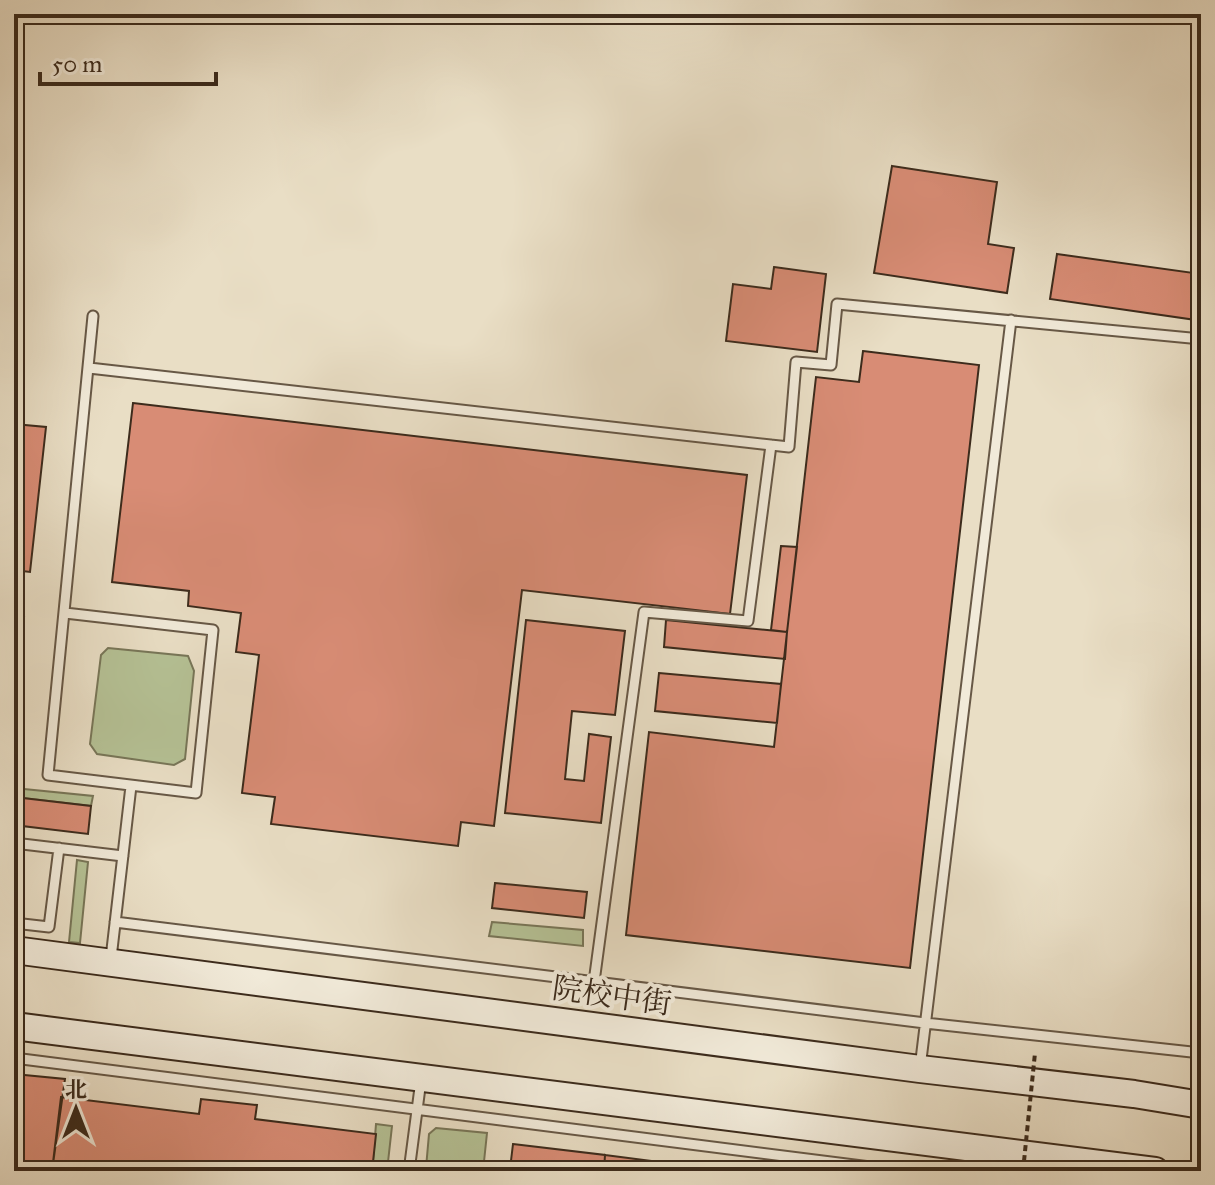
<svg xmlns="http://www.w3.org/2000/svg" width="1215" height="1185" viewBox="0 0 1215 1185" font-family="'IM FELL Great Primer','Noto Serif SC',serif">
<rect width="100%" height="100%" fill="#e9dec5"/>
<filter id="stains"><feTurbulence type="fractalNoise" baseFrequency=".0025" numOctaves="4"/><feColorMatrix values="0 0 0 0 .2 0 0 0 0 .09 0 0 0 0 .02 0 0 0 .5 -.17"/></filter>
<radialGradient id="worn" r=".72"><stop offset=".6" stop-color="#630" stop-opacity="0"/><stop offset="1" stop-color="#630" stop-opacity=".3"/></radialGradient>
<path fill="#b5c195" stroke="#787658" stroke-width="2" d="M 108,648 L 188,656 L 194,671 L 185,759 L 174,765 L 97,754 L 90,744 L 101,655 Z
M 14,788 L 93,796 L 91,806 L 14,797 Z
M 77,860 L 88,862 L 80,943 L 69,942 Z
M 492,922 L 583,930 L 583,946 L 489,936 Z
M 376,1124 L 392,1126 L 388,1162 L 373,1162 Z
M 436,1128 L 487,1133 L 483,1171 L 426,1168 L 429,1134 Z"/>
<path fill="#d88c75" stroke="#3c2b1c" stroke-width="2" d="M 892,166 L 997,182 L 988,244 L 1014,248 L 1007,293 L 874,273 Z
M 1057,254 L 1201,274 L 1196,320 L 1050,299 Z
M 774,267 L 826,274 L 817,352 L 726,341 L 733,284 L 771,289 Z
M 863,351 L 979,365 L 910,968 L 626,935 L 649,732 L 774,747 L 816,377 L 859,382 Z
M 14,384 L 21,385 L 18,414 L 14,414 Z
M 133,403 L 747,475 L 730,614 L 522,590 L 494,826 L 461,822 L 458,846 L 271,824 L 275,797 L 242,793 L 259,655 L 236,652 L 241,613 L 188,606 L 189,591 L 112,582 Z
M 14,424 L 46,427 L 30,572 L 14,570 Z
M 781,546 L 797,547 L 787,632 L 771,630 Z
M 14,616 L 24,617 L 14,704 Z
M 526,620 L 625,631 L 615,715 L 572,711 L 565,779 L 584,781 L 589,734 L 611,737 L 601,823 L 505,813 Z
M 666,620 L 787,632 L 785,659 L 664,647 Z
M 659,673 L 781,684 L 777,723 L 655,711 Z
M 14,797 L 91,806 L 88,834 L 14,825 Z
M 495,883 L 587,892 L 584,918 L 492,908 Z
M 14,1074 L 65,1079 L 52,1171 L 14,1171 Z
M 61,1097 L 199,1114 L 201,1099 L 257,1105 L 255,1119 L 376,1134 L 372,1171 L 52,1171 Z
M 513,1144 L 605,1155 L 604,1171 L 490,1171 L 490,1167 L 510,1169 Z
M 605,1155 L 729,1171 L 604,1171 Z"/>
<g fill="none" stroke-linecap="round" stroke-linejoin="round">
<defs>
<path id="service" d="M 89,368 L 789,447 L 796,362 L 831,365 L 837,304 L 1201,339
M 65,613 L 213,630 L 196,793 L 48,775 L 93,316
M 14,843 L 123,856
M 115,922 L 925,1023 L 1201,1053
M 14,923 L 49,927 L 59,848
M 111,958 L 131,786
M 594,982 L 644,612 L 748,621 L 771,445
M 14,1058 L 902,1171
M 920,1068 L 1011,320
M 409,1171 L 421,1080"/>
<path id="secondary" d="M 14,950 L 920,1069 L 1134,1094 L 1201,1105
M 14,1026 L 1155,1171"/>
</defs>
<use href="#service" stroke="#675846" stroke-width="13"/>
<use href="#secondary" stroke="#3c2b1c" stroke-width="30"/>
<use href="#service" stroke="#f1ead9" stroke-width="9"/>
<use href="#secondary" stroke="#f1ead9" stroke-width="26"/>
<path stroke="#3c2b1c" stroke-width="4" stroke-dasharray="6 4" stroke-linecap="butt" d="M 1023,1171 L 1035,1053"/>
</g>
<g text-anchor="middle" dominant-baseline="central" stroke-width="8" stroke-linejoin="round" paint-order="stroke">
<g font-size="30" fill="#3c2b1c" stroke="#f1ead9">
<text transform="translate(612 996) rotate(8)">院校中街</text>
</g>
</g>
<rect width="1215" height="1185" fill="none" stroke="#e9dec5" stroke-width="48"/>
<rect x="16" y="16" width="1183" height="1153" fill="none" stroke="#3c2b1c" stroke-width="4"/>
<rect x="24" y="24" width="1167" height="1137" fill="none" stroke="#3c2b1c" stroke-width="2"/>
<g transform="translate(76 1109)" stroke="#f1ead9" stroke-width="6" paint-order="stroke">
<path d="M0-6L14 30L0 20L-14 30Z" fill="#3c2b1c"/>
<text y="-12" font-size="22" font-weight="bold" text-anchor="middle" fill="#3c2b1c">北</text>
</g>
<path d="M40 72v12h176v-12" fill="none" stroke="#3c2b1c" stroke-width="4"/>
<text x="52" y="72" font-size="24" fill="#3c2b1c" stroke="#f1ead9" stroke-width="6" paint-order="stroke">50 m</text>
<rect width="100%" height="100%" filter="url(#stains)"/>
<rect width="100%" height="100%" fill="url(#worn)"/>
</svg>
